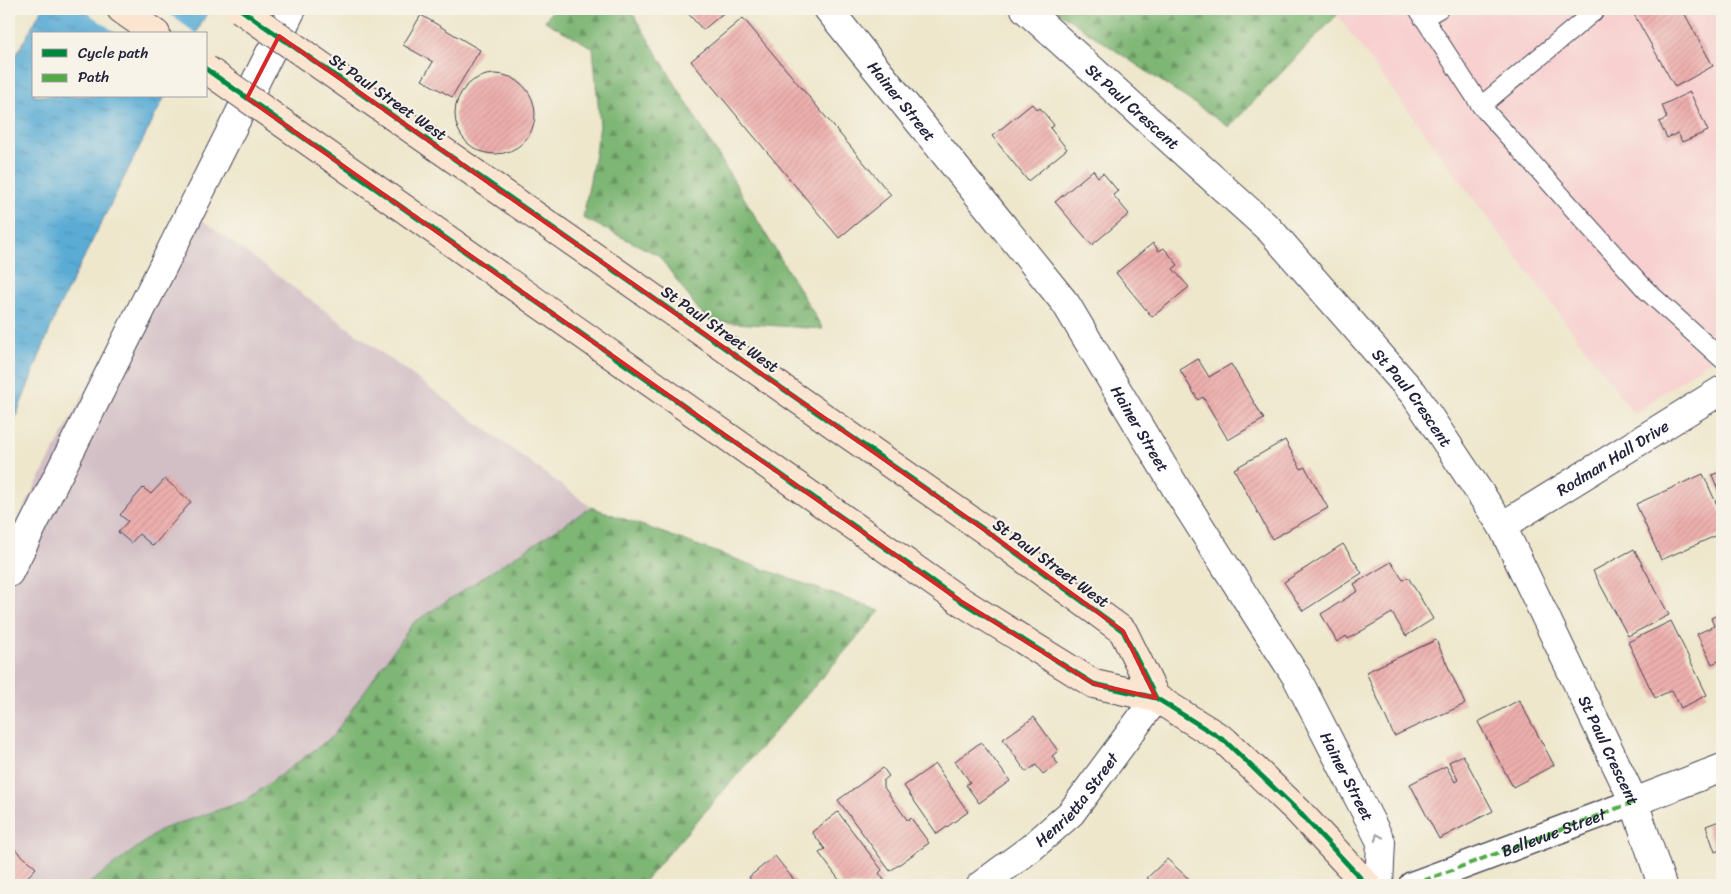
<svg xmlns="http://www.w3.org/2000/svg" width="1731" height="894" viewBox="0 0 1731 894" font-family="Sriracha,sans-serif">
<defs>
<pattern id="forest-firs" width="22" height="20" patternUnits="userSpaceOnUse" patternTransform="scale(1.25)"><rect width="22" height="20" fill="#7eb674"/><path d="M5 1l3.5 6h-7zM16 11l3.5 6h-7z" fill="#679460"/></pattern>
<pattern id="water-ripples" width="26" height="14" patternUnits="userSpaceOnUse" patternTransform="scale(1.25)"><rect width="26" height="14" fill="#5aacd5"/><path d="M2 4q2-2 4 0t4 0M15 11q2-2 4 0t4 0" fill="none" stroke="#4a8cae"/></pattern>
<pattern id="building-hatch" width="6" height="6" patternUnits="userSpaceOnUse" patternTransform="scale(1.25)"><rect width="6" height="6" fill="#edafad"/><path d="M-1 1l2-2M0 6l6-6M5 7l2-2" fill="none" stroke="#cb9696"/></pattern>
</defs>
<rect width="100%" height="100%" fill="#f7f3e8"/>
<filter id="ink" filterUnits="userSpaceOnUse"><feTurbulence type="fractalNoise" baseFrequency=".02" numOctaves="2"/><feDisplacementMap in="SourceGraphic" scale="10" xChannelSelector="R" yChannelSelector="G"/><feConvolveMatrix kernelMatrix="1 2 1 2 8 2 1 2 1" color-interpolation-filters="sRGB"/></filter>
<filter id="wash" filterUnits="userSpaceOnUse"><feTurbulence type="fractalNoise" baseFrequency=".0096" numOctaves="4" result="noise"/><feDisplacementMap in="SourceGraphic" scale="20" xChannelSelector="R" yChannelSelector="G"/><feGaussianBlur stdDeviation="1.12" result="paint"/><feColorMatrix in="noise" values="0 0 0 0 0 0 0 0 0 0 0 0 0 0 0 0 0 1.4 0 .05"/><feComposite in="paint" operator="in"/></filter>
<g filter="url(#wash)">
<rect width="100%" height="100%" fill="#eee7cc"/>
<path fill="#f7d0cf" d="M 1335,9 L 1722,9 L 1722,352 L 1634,414 L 1337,15 Z"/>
<path fill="#d2bec5" d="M 183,206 L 591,507 L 413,623 L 333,737 L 245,802 L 162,829 L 87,885 L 9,885 L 9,536 Z"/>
<path fill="url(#forest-firs)" stroke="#506c58" d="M 553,9 L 630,9 L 823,329 L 707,321 L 658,255 L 583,218 L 600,126 L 593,48 L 545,21 Z
M 1054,9 L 1335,9 L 1337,15 L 1229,127 Z
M 591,507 L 880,611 L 641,885 L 87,885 L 162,829 L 245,801 L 332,737 L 413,623 Z"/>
<path fill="url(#water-ripples)" stroke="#3e6788" d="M 42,9 L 209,9 L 196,34 L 34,34 L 34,96 L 165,96 L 58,309 L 9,434 L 9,68 Z"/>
<path fill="#eee7cc" d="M 82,9 L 162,9 L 197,34 L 118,34 Z"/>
<g id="blocks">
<path fill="url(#building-hatch)" d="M 684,9 L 728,9 L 703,30 Z
M 1631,9 L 1682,9 L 1713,66 L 1675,87 Z
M 421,15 L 480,50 L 452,97 L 422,80 L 433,62 L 403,45 Z
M 743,18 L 891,195 L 839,238 L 691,61 Z
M455 114a40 40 0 1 1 80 0a40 40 0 1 1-80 0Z
M 1690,92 L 1708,131 L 1682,142 L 1678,133 L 1667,138 L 1659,122 L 1667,118 L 1662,105 Z
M 1032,104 L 1037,110 L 1040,108 L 1054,125 L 1050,128 L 1067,149 L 1028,181 L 992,136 Z
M 1093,170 L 1098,177 L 1103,173 L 1118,191 L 1113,195 L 1129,214 L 1092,245 L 1055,202 Z
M 1153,243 L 1159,251 L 1164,248 L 1178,265 L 1173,269 L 1189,287 L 1152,317 L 1116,273 Z
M 1198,359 L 1209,377 L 1231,364 L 1264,419 L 1228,440 L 1203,397 L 1198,400 L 1180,370 Z
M 1285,440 L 1301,469 L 1305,467 L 1328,508 L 1272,539 L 1234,469 Z
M 1722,471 L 1722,499 L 1712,475 Z
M 1703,474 L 1722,516 L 1722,533 L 1661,560 L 1636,504 Z
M 165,479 L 191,502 L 153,546 L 139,534 L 131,543 L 118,532 L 128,521 L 120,515 L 143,488 L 151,494 Z
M 1343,544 L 1362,573 L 1303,611 L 1284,582 Z
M 1634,549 L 1669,615 L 1628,636 L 1593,571 Z
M 1391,562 L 1403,580 L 1408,577 L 1433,619 L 1406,636 L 1392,613 L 1348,639 L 1346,636 L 1337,642 L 1321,614 L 1358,591 L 1354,584 Z
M 1722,613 L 1722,659 L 1712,664 L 1697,634 L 1714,626 L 1711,618 Z
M 1671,621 L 1707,695 L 1681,708 L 1672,690 L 1655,698 L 1628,642 Z
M 1436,640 L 1465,704 L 1394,736 L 1366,672 Z
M 1519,700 L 1554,765 L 1513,787 L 1478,722 Z
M 1034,717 L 1058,751 L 1052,756 L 1058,764 L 1043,774 L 1036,765 L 1026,772 L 1003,739 Z
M 981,742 L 1010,781 L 979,803 L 966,785 L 970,782 L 955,761 Z
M 1463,755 L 1493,811 L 1439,839 L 1410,784 L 1446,766 L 1455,782 L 1458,780 L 1449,762 Z
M 935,764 L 968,812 L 937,834 L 904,786 Z
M 883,768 L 889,776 L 883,781 L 883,786 L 908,821 L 911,818 L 929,843 L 890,871 L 838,800 Z
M 838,812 L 882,870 L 879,873 L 884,880 L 878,885 L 843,885 L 819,853 L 825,849 L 812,832 Z
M 1722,820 L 1722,849 L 1715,852 L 1706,826 Z
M 9,844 L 36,868 L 20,885 L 9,885 Z
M 775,856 L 798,885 L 755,885 L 749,877 Z
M 1167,859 L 1189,879 L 1188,885 L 1147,885 L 1151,881 L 1147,878 Z"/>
</g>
</g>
<g filter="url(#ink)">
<use href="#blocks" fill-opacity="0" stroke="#414051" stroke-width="1"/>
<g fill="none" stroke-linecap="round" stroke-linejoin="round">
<defs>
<path id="service" d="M 1418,9 L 1481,106
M 1597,9 L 1481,106 L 1646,290 L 1722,359
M 1423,18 L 1439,9"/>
<g id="pedestrian">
<path id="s1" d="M 1412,885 L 1634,802"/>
</g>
<g id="minor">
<path id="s2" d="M 828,9 L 1066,304 L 1180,495 L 1297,678 L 1381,842 L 1379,885"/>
<path id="s3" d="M 1025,9 L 1270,230 L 1414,394 L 1502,526 L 1634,802 L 1662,885"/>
<path id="s4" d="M 1502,526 L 1722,390"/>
<path d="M 9,573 L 292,9"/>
<path d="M 1634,802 L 1722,768"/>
</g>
<g id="tertiary">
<path id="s5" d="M 981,885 L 1031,848 L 1071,813 L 1156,698"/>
</g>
<path id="secondary" d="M 121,9 L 156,34
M 989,533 L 1123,631 L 1156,698
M 959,600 L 1094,684 L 1156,698 L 1225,741 L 1298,811 L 1367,885"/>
</defs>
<use href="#service" stroke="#414051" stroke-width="20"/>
<use href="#pedestrian" stroke="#414051" stroke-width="29"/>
<use href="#minor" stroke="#414051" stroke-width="30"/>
<use href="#tertiary" stroke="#414051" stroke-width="30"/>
<use href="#secondary" stroke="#414051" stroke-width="30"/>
<use href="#service" stroke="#fff" stroke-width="18"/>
<use href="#pedestrian" stroke="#fff" stroke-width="26"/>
<use href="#minor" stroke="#fff" stroke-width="28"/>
<use href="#tertiary" stroke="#fff" stroke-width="28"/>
<use href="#secondary" stroke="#fce5d0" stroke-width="28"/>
<defs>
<path id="secondary-bridge" d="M 240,9 L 989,533
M 206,69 L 959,600"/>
</defs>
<use href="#secondary-bridge" stroke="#414051" stroke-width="30" stroke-linecap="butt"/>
<use href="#secondary-bridge" stroke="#fce5d0" stroke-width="28"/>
<path stroke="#53aa46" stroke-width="4" stroke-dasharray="8 4" stroke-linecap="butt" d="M 1412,885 L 1634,802"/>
<defs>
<path id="cycleway" d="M 240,9 L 989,533 L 1123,631 L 1156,698
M 206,69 L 959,600 L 1094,684 L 1156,698 L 1225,741 L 1298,811 L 1367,885"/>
</defs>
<use href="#cycleway" stroke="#f7f3e8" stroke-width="8"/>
<use href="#cycleway" stroke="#00873e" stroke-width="5"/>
</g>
<defs><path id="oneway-chevron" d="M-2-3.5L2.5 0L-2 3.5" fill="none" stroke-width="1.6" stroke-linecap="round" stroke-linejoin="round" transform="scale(1.25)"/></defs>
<use stroke="#9c9ca7" href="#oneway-chevron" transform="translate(1378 837) rotate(-112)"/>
</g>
<path fill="none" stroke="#d62828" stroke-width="4" stroke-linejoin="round" d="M 279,36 L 989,533 L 1123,631 L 1156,698 L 1094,684 L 959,600 L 247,98 Z"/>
<g text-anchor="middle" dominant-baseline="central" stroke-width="4.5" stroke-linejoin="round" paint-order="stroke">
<g font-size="16" fill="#22223b" stroke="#f7f3e8">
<text transform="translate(388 97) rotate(35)">St Paul Street West</text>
<text stroke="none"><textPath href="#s2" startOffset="118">Hainer Street</textPath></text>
<text stroke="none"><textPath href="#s3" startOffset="145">St Paul Crescent</textPath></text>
<text transform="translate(720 329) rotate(35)">St Paul Street West</text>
<text stroke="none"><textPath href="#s3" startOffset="550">St Paul Crescent</textPath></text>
<text stroke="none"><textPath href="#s2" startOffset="524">Hainer Street</textPath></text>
<text stroke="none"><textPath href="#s4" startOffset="130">Rodman Hall Drive</textPath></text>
<text transform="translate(1051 563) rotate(36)">St Paul Street West</text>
<text stroke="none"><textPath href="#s3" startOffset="955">St Paul Crescent</textPath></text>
<text stroke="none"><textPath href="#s2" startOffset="929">Hainer Street</textPath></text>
<text stroke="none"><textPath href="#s5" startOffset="129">Henrietta Street</textPath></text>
<text stroke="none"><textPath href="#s1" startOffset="151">Bellevue Street</textPath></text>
</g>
</g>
<rect width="1731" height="894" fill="none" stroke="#f7f3e8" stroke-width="30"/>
<rect x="32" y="32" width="175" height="65" fill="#f7f3e8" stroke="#a29fa3"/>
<rect x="42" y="49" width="25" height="8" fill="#00873e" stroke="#a29fa3"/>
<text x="78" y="58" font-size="15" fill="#22223b">Cycle path</text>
<rect x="42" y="74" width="25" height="8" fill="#53aa46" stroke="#a29fa3"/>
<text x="78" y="82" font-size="15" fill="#22223b">Path</text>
</svg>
